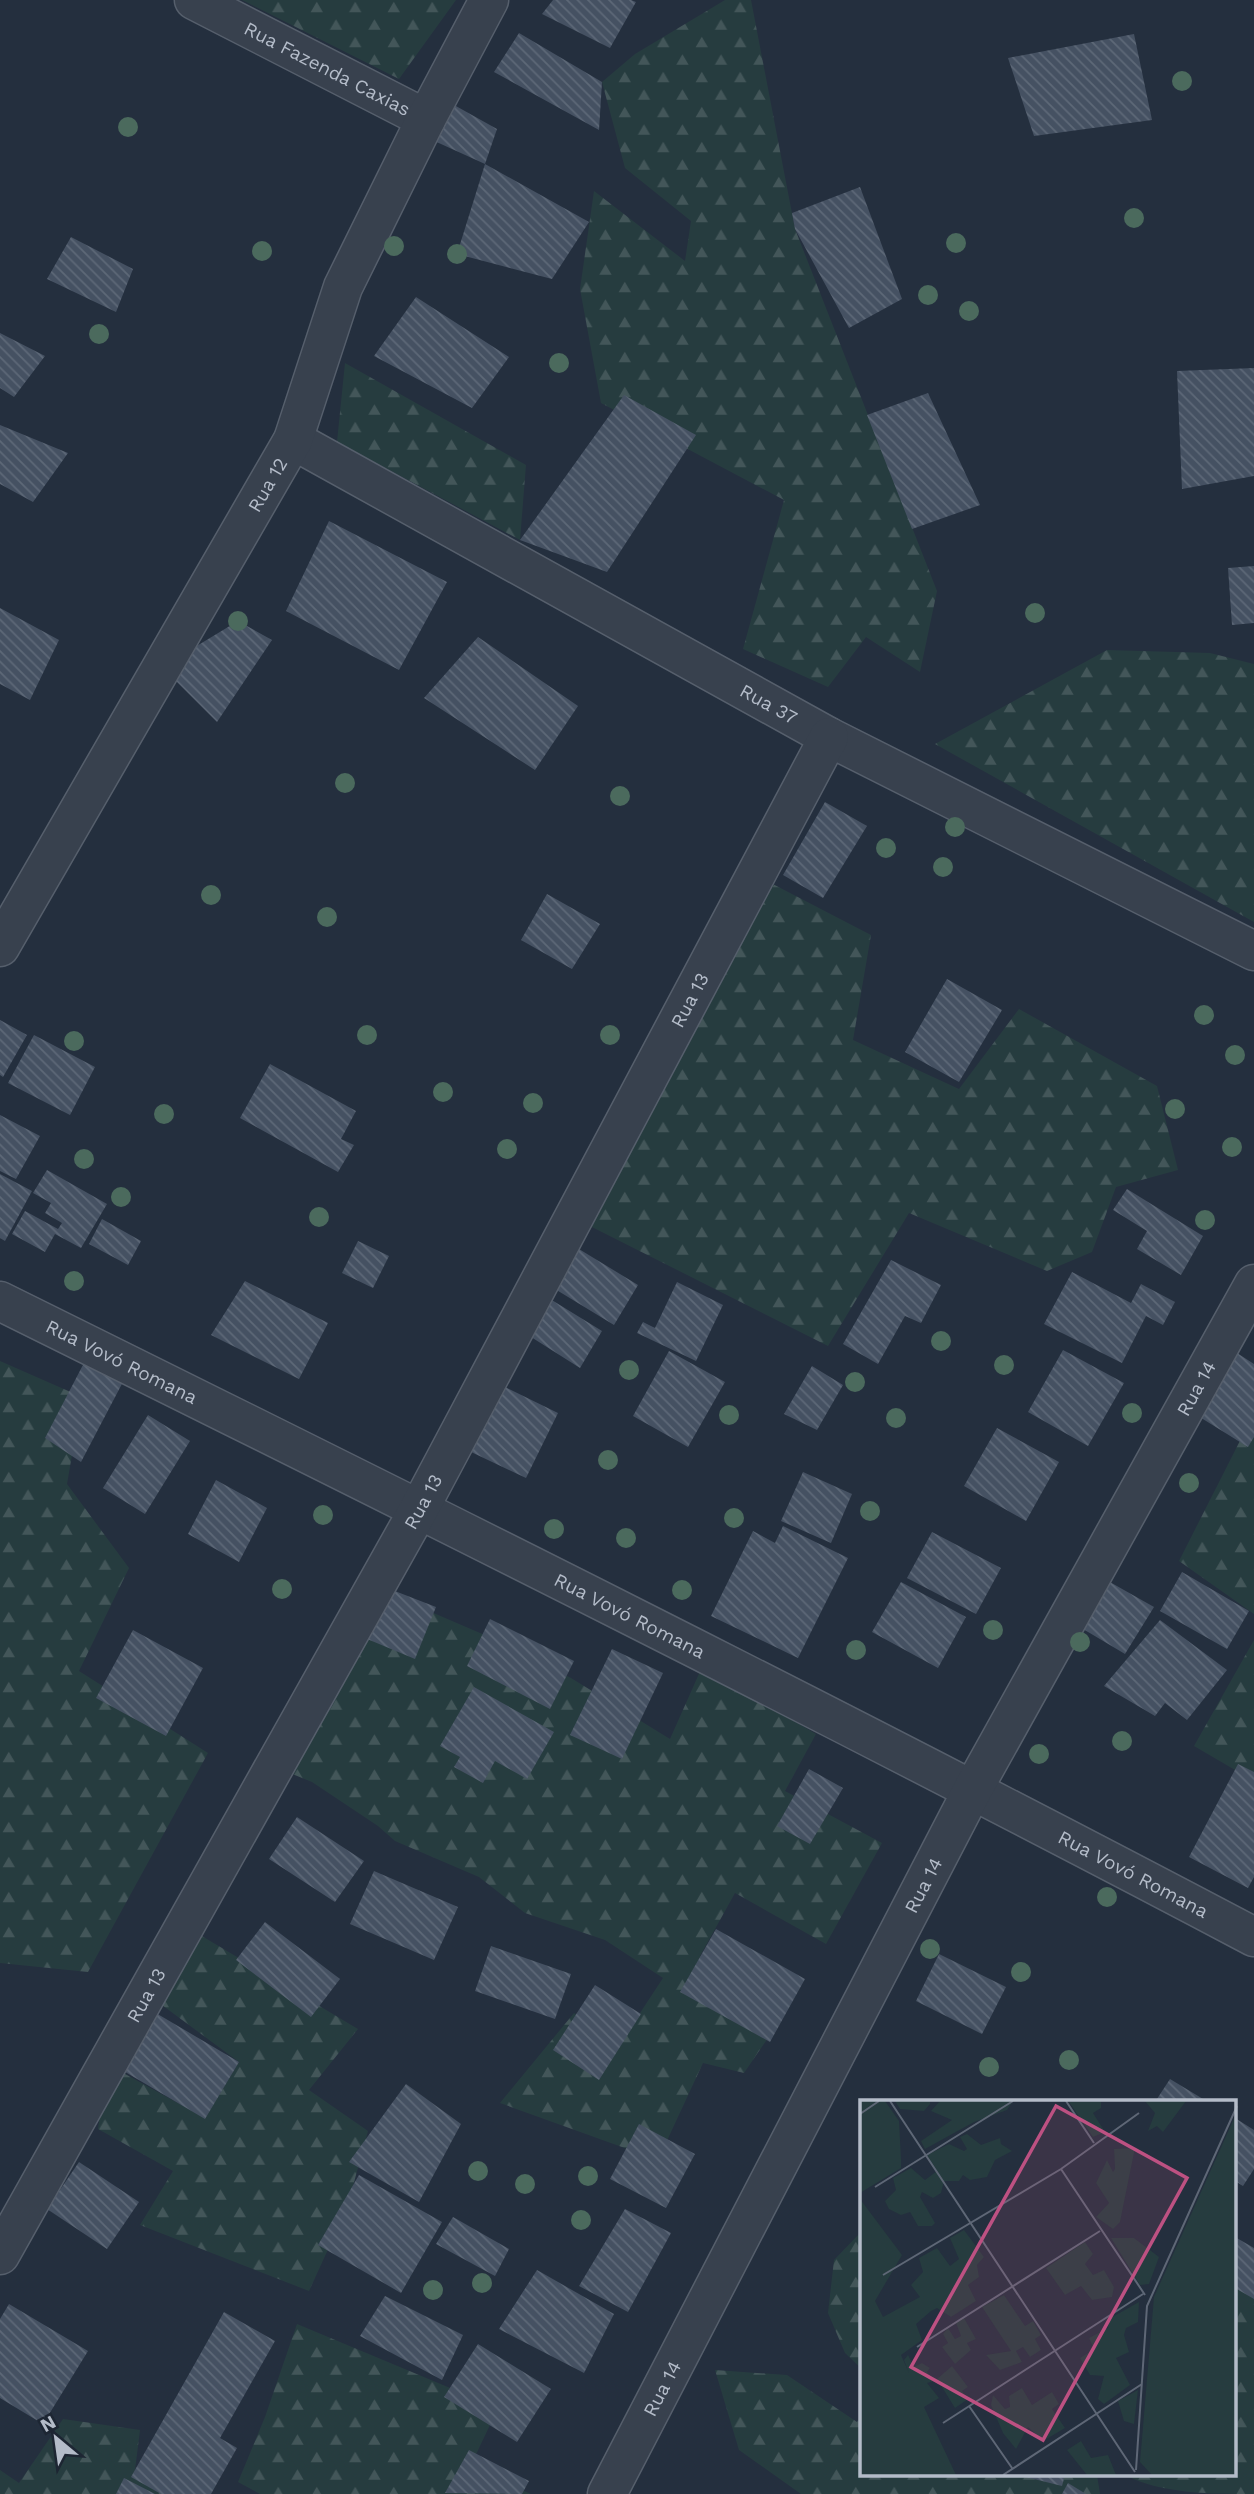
<svg xmlns="http://www.w3.org/2000/svg" width="1254" height="2494" viewBox="0 0 1254 2494" font-family="'Work Sans',sans-serif">
<defs>
<pattern id="forest-firs" width="22" height="20" patternUnits="userSpaceOnUse" patternTransform="scale(1.75)"><rect width="22" height="20" fill="#263c3f"/><path d="M5 1l3.5 6h-7zM16 11l3.5 6h-7z" fill="#435659"/></pattern>
<pattern id="building-back-hatch" width="6" height="6" patternUnits="userSpaceOnUse" patternTransform="scale(1.75)"><rect width="6" height="6" fill="#455162"/><path d="M-1 5l2 2M0 0l6 6M5-1l2 2" fill="none" stroke="#5d6877"/></pattern>
</defs>
<rect width="100%" height="100%" fill="#242f3e"/>
<path fill="url(#forest-firs)" d="M 242,0 L 456,0 L 399,79 Z
M 725,0 L 751,0 L 795,229 L 937,591 L 920,672 L 866,637 L 828,687 L 743,649 L 784,500 L 601,403 L 580,289 L 594,191 L 685,261 L 691,221 L 625,168 L 602,82 L 635,54 Z
M 345,363 L 526,465 L 520,540 L 337,442 Z
M 1107,650 L 1210,653 L 1254,664 L 1254,922 L 935,744 Z
M 765,880 L 871,935 L 853,1040 L 959,1089 L 1019,1009 L 1157,1086 L 1178,1170 L 1116,1187 L 1092,1252 L 1047,1271 L 909,1213 L 828,1346 L 584,1223 Z
M 0,1361 L 82,1397 L 67,1484 L 129,1568 L 79,1671 L 208,1753 L 88,1972 L 0,1963 Z
M 1249,1423 L 1254,1423 L 1254,1614 L 1179,1561 Z
M 387,1593 L 487,1636 L 571,1678 L 670,1739 L 702,1667 L 816,1734 L 785,1791 L 882,1843 L 826,1944 L 735,1893 L 700,1956 L 790,2006 L 744,2073 L 703,2063 L 658,2160 L 500,2103 L 574,2013 L 621,2042 L 663,1978 L 605,1940 L 525,1913 L 479,1877 L 395,1841 L 378,1826 L 312,1782 L 275,1767 Z
M 1254,1640 L 1254,1781 L 1194,1746 Z
M 185,1926 L 358,2029 L 309,2090 L 368,2131 L 347,2208 L 309,2291 L 140,2225 L 173,2171 L 98,2129 L 107,2064 L 205,2118 L 239,2062 L 147,1994 Z
M 862,2231 L 862,2369 L 845,2353 L 828,2313 L 834,2260 Z
M 1235,2255 L 1254,2265 L 1254,2494 C 1212,2494 1161,2494 1125,2475 L 1235,2475 Z
M 297,2324 L 498,2408 L 470,2467 L 531,2494 L 260,2494 L 238,2482 L 265,2417 Z
M 715,2370 L 787,2375 L 857,2422 L 862,2413 L 862,2475 L 1097,2475 L 1100,2494 L 801,2494 L 739,2450 Z
M 63,2419 L 140,2430 L 135,2470 L 195,2494 L 0,2494 L 0,2470 L 19,2483 Z"/>
<path fill="url(#building-back-hatch)" d="M 553,0 L 631,0 L 636,2 L 610,48 L 542,14 Z
M 519,33 L 602,82 L 599,130 L 494,72 Z
M 1134,34 L 1152,120 L 1034,136 L 1008,58 Z
M 438,96 L 497,129 L 485,164 L 419,134 Z
M 485,164 L 589,222 L 552,279 L 457,254 Z
M 860,187 L 902,299 L 849,328 L 795,229 L 792,213 Z
M 71,237 L 133,269 L 116,312 L 47,279 Z
M 416,297 L 509,357 L 472,408 L 374,356 Z
M 0,333 L 45,356 L 14,397 L 0,388 Z
M 1254,368 L 1254,476 L 1182,489 L 1177,371 Z
M 928,393 L 980,505 L 912,529 L 867,415 Z
M 624,395 L 696,435 L 607,572 L 520,540 Z
M 0,425 L 68,453 L 33,502 L 0,484 Z
M 329,521 L 447,582 L 399,670 L 286,611 Z
M 1254,566 L 1254,623 L 1232,625 L 1228,568 Z
M 0,608 L 59,640 L 30,700 L 0,684 Z
M 238,621 L 272,640 L 217,722 L 162,667 Z
M 478,637 L 578,706 L 535,770 L 424,698 Z
M 825,802 L 867,826 L 823,898 L 783,875 Z
M 547,894 L 600,924 L 572,969 L 521,940 Z
M 947,979 L 1002,1010 L 959,1082 L 905,1052 Z
M 0,1020 L 27,1035 L 3,1077 L 0,1075 Z
M 34,1035 L 95,1067 L 70,1115 L 8,1083 Z
M 270,1064 L 356,1111 L 341,1139 L 354,1145 L 338,1172 L 240,1118 Z
M 0,1115 L 40,1136 L 16,1179 L 0,1171 Z
M 47,1170 L 107,1204 L 81,1248 L 55,1234 L 45,1252 L 12,1234 L 25,1211 L 58,1229 L 62,1223 L 45,1213 L 51,1203 L 33,1193 Z
M 0,1174 L 32,1191 L 5,1241 L 0,1238 Z
M 1127,1189 L 1203,1236 L 1181,1275 L 1137,1249 L 1147,1231 L 1113,1210 Z
M 102,1219 L 141,1241 L 128,1265 L 89,1244 Z
M 358,1241 L 389,1256 L 373,1288 L 342,1273 Z
M 574,1246 L 638,1285 L 614,1325 L 550,1286 Z
M 891,1260 L 941,1285 L 921,1323 L 905,1316 L 878,1364 L 843,1344 Z
M 1072,1272 L 1131,1303 L 1141,1284 L 1175,1302 L 1163,1325 L 1146,1316 L 1122,1363 L 1044,1324 Z
M 245,1281 L 328,1323 L 299,1379 L 211,1335 Z
M 677,1282 L 723,1305 L 696,1361 L 637,1333 L 643,1322 L 655,1328 Z
M 542,1294 L 602,1331 L 580,1368 L 520,1330 Z
M 1063,1350 L 1124,1383 L 1088,1446 L 1028,1412 Z
M 669,1351 L 725,1382 L 688,1447 L 633,1416 Z
M 1237,1353 L 1254,1364 L 1254,1437 L 1248,1447 L 1198,1416 Z
M 85,1361 L 124,1380 L 81,1462 L 45,1438 Z
M 812,1366 L 843,1385 L 817,1430 L 784,1414 Z
M 503,1386 L 558,1413 L 526,1478 L 469,1451 Z
M 148,1415 L 190,1441 L 145,1514 L 103,1488 Z
M 997,1428 L 1059,1462 L 1026,1521 L 964,1486 Z
M 803,1472 L 852,1494 L 831,1543 L 781,1521 Z
M 216,1480 L 267,1508 L 239,1562 L 188,1534 Z
M 783,1526 L 848,1558 L 798,1658 L 711,1616 L 753,1531 L 775,1543 Z
M 932,1532 L 1001,1568 L 976,1614 L 907,1578 Z
M 1182,1572 L 1249,1611 L 1227,1649 L 1160,1611 Z
M 1101,1577 L 1154,1607 L 1125,1654 L 1073,1623 Z
M 901,1582 L 966,1617 L 938,1668 L 872,1632 Z
M 382,1586 L 436,1607 L 415,1659 L 360,1636 Z
M 490,1619 L 574,1661 L 550,1709 L 467,1666 Z
M 1160,1620 L 1227,1670 L 1187,1720 L 1165,1703 L 1155,1716 L 1104,1686 Z
M 133,1630 L 203,1668 L 166,1736 L 96,1698 Z
M 612,1649 L 663,1673 L 622,1759 L 570,1735 Z
M 474,1687 L 554,1732 L 527,1779 L 495,1761 L 483,1783 L 454,1767 L 460,1757 L 440,1746 Z
M 1238,1764 L 1254,1772 L 1254,1877 L 1248,1888 L 1189,1857 Z
M 809,1769 L 843,1788 L 810,1844 L 777,1826 Z
M 297,1817 L 364,1861 L 335,1902 L 269,1859 Z
M 374,1871 L 458,1907 L 434,1960 L 350,1924 Z
M 265,1922 L 340,1979 L 311,2017 L 236,1960 Z
M 716,1929 L 805,1979 L 770,2042 L 680,1992 Z
M 491,1946 L 571,1974 L 555,2019 L 475,1991 Z
M 939,1954 L 1006,1987 L 982,2034 L 916,2001 Z
M 595,1985 L 641,2014 L 599,2080 L 553,2050 Z
M 144,2006 L 239,2062 L 205,2119 L 110,2063 Z
M 1170,2079 L 1208,2102 L 1155,2102 Z
M 406,2084 L 461,2124 L 419,2202 L 349,2162 Z
M 1235,2118 L 1254,2130 L 1254,2169 L 1243,2186 L 1235,2181 Z
M 639,2124 L 695,2154 L 666,2208 L 610,2179 Z
M 79,2162 L 139,2202 L 107,2249 L 47,2209 Z
M 359,2175 L 442,2222 L 401,2293 L 318,2245 Z
M 625,2209 L 671,2233 L 628,2312 L 579,2286 Z
M 453,2217 L 509,2249 L 495,2276 L 436,2244 Z
M 1235,2237 L 1254,2248 L 1254,2299 L 1235,2288 Z
M 537,2270 L 614,2314 L 584,2373 L 499,2329 Z
M 385,2296 L 463,2335 L 442,2380 L 360,2336 Z
M 9,2304 L 88,2351 L 43,2424 L 0,2398 L 0,2319 Z
M 224,2312 L 275,2341 L 220,2438 L 237,2448 L 211,2494 L 161,2494 L 131,2477 Z
M 478,2344 L 551,2389 L 517,2442 L 444,2397 Z
M 469,2450 L 529,2481 L 522,2494 L 445,2493 Z
M 1018,2475 L 1065,2475 L 1062,2486 Z
M 124,2478 L 155,2494 L 116,2494 Z
M 1068,2483 L 1086,2494 L 1062,2494 Z"/>
<g fill="none" stroke-linecap="round" stroke-linejoin="round">
<defs>
<g id="minor">
<path id="s1" d="M 194,0 L 426,119"/>
<path id="s2" d="M 293,440 L 829,737 L 1254,951"/>
<path id="s3" d="M 0,947 L 293,440 L 343,287 L 426,119 L 489,0"/>
<path id="s4" d="M 0,1301 C 420,1509 839,1718 1254,1937"/>
<path id="s5" d="M 0,2255 L 419,1509 L 829,737"/>
<path id="s6" d="M 607,2494 L 973,1789 L 1254,1284"/>
</g>
</defs>
<use href="#minor" stroke="#565f6c" stroke-width="41"/>
<use href="#minor" stroke="#38414e" stroke-width="38"/>
</g>
<g fill="#4b6a5d">
<circle cx="1182" cy="81" r="10"/>
<circle cx="128" cy="127" r="10"/>
<circle cx="1134" cy="218" r="10"/>
<circle cx="956" cy="243" r="10"/>
<circle cx="394" cy="246" r="10"/>
<circle cx="262" cy="251" r="10"/>
<circle cx="457" cy="254" r="10"/>
<circle cx="928" cy="295" r="10"/>
<circle cx="969" cy="311" r="10"/>
<circle cx="99" cy="334" r="10"/>
<circle cx="559" cy="363" r="10"/>
<circle cx="1035" cy="613" r="10"/>
<circle cx="238" cy="621" r="10"/>
<circle cx="345" cy="783" r="10"/>
<circle cx="620" cy="796" r="10"/>
<circle cx="955" cy="827" r="10"/>
<circle cx="886" cy="848" r="10"/>
<circle cx="943" cy="867" r="10"/>
<circle cx="211" cy="895" r="10"/>
<circle cx="327" cy="917" r="10"/>
<circle cx="1204" cy="1015" r="10"/>
<circle cx="367" cy="1035" r="10"/>
<circle cx="610" cy="1035" r="10"/>
<circle cx="74" cy="1041" r="10"/>
<circle cx="1235" cy="1055" r="10"/>
<circle cx="443" cy="1092" r="10"/>
<circle cx="533" cy="1103" r="10"/>
<circle cx="1175" cy="1109" r="10"/>
<circle cx="164" cy="1114" r="10"/>
<circle cx="1232" cy="1147" r="10"/>
<circle cx="507" cy="1149" r="10"/>
<circle cx="84" cy="1159" r="10"/>
<circle cx="121" cy="1197" r="10"/>
<circle cx="319" cy="1217" r="10"/>
<circle cx="1205" cy="1220" r="10"/>
<circle cx="74" cy="1281" r="10"/>
<circle cx="941" cy="1341" r="10"/>
<circle cx="1004" cy="1365" r="10"/>
<circle cx="629" cy="1370" r="10"/>
<circle cx="855" cy="1382" r="10"/>
<circle cx="1132" cy="1413" r="10"/>
<circle cx="729" cy="1415" r="10"/>
<circle cx="896" cy="1418" r="10"/>
<circle cx="608" cy="1460" r="10"/>
<circle cx="1189" cy="1483" r="10"/>
<circle cx="870" cy="1511" r="10"/>
<circle cx="323" cy="1515" r="10"/>
<circle cx="734" cy="1518" r="10"/>
<circle cx="554" cy="1529" r="10"/>
<circle cx="626" cy="1538" r="10"/>
<circle cx="282" cy="1589" r="10"/>
<circle cx="682" cy="1590" r="10"/>
<circle cx="993" cy="1630" r="10"/>
<circle cx="1080" cy="1642" r="10"/>
<circle cx="856" cy="1650" r="10"/>
<circle cx="1122" cy="1741" r="10"/>
<circle cx="1039" cy="1754" r="10"/>
<circle cx="1107" cy="1897" r="10"/>
<circle cx="930" cy="1949" r="10"/>
<circle cx="1021" cy="1972" r="10"/>
<circle cx="1069" cy="2060" r="10"/>
<circle cx="989" cy="2067" r="10"/>
<circle cx="478" cy="2171" r="10"/>
<circle cx="588" cy="2176" r="10"/>
<circle cx="525" cy="2184" r="10"/>
<circle cx="581" cy="2220" r="10"/>
<circle cx="482" cy="2283" r="10"/>
<circle cx="433" cy="2290" r="10"/>
</g>
<g text-anchor="middle" dominant-baseline="central" stroke-width="7" stroke-linejoin="round" paint-order="stroke">
<g font-size="19" fill="#b4bcc9" stroke="#1d2633">
<text stroke="none"><textPath href="#s1" startOffset="150">Rua Fazenda Caxias</textPath></text>
<text stroke="none"><textPath href="#s3" startOffset="534">Rua 12</textPath></text>
<text stroke="none"><textPath href="#s2" startOffset="544">Rua 37</textPath></text>
<text stroke="none"><textPath href="#s5" startOffset="1432">Rua 13</textPath></text>
<text stroke="none"><textPath href="#s4" startOffset="136">Rua Vovó Romana</textPath></text>
<text stroke="none"><textPath href="#s6" startOffset="1253">Rua 14</textPath></text>
<text stroke="none"><textPath href="#s5" startOffset="864">Rua 13</textPath></text>
<text stroke="none"><textPath href="#s4" startOffset="704">Rua Vovó Romana</textPath></text>
<text stroke="none"><textPath href="#s4" startOffset="1270">Rua Vovó Romana</textPath></text>
<text stroke="none"><textPath href="#s6" startOffset="686">Rua 14</textPath></text>
<text stroke="none"><textPath href="#s5" startOffset="298">Rua 13</textPath></text>
<text stroke="none"><textPath href="#s6" startOffset="119">Rua 14</textPath></text>
</g>
</g>
<g transform="translate(860 2100)">
<rect width="376" height="376" fill="#242f3e"/>
<path d="M 0,1 L 25,1 L 39,21 L 41,59 L 41,68 L 0,93 ZM 35,1 L 70,1 L 70,4 L 64,11 L 40,9 ZM 80,1 L 153,1 L 147,10 L 114,22 L 65,49 L 61,41 L 92,20 L 71,11 ZM 241,1 L 241,8 L 233,13 L 245,32 L 233,37 L 209,2 ZM 285,1 L 326,1 L 303,32 L 297,26 L 288,31 L 295,13 ZM 376,14 L 376,375 L 292,375 L 280,362 L 294,197 ZM 107,34 L 121,45 L 140,38 L 141,44 L 152,51 L 135,60 L 127,77 L 110,80 L 103,75 L 99,81 L 84,81 L 81,93 L 73,98 L 62,92 L 60,97 L 75,123 L 72,126 L 58,126 L 50,112 L 41,115 L 29,109 L 25,101 L 36,90 L 33,78 L 51,68 L 65,80 L 77,71 L 67,55 L 89,44 L 104,51 L 107,49 L 100,37 ZM 275,48 L 260,122 L 253,129 L 236,117 L 249,103 L 236,83 L 247,60 L 253,72 L 255,69 L 254,49 ZM 0,99 L 42,155 L 15,201 L 23,217 L 60,197 L 51,185 L 63,172 L 59,158 L 77,148 L 90,166 L 99,159 L 90,138 L 104,130 L 124,157 L 117,165 L 119,177 L 108,185 L 116,201 L 91,217 L 77,208 L 71,211 L 56,224 L 62,240 L 41,255 L 49,273 L 44,260 L 48,255 L 54,267 L 62,263 L 70,268 L 67,272 L 74,281 L 67,283 L 79,298 L 64,307 L 96,375 L 0,375 ZM 251,138 L 274,138 L 299,157 L 289,184 L 280,185 ZM 225,142 L 233,154 L 225,164 L 233,175 L 244,170 L 254,187 L 252,197 L 232,200 L 221,186 L 205,195 L 186,168 ZM 144,195 L 165,226 L 173,221 L 181,235 L 175,239 L 181,250 L 170,257 L 163,247 L 156,251 L 162,262 L 140,270 L 126,255 L 151,251 L 122,207 ZM 279,202 L 278,222 L 266,228 L 264,235 L 269,252 L 256,258 L 270,285 L 244,304 L 238,299 L 244,276 L 230,275 L 220,258 L 234,249 L 229,238 L 248,228 L 249,219 ZM 104,218 L 116,239 L 107,243 L 111,250 L 95,264 L 82,247 L 88,243 L 83,234 L 88,228 L 95,239 L 101,236 L 96,223 ZM 92,266 L 108,287 L 102,291 L 108,299 L 95,308 L 77,279 ZM 162,288 L 172,305 L 192,292 L 199,304 L 192,309 L 205,328 L 183,341 L 168,327 L 156,349 L 143,333 L 131,305 L 133,295 L 145,309 L 150,307 L 149,296 ZM 278,290 L 274,324 L 264,321 L 258,301 ZM 221,341 L 231,358 L 248,355 L 256,375 L 227,375 L 207,350 Z" fill="#263c3f"/>
<path fill="none" stroke="#5e6776" stroke-width="2" d="M 30,1 L 275,372M 206,1 L 234,43M 0,14 L 19,1M 201,69 L 285,195M 15,87 L 153,1M 23,175 L 201,69 L 279,13M 57,247 L 240,131M 109,306 L 152,368M 83,323 L 283,194M 276,370 L 287,206 L 377,6M 143,375 L 282,284"/>
<path fill="#bd5182" fill-opacity="0.15" stroke="#bd5182" stroke-width="3.5" d="M 196,6 L 327,78 L 183,340 L 51,267 Z"/>
<rect width="376" height="376" fill="none" stroke="#b4bcc9" stroke-width="3.5"/>
</g>
<g transform="translate(56 2438) rotate(331)" stroke="#1d2633" stroke-width="5" paint-order="stroke">
<path d="M0-5L12 26L0 18L-12 26Z" fill="#b4bcc9"/>
<text y="-10" font-size="19" font-weight="bold" text-anchor="middle" fill="#b4bcc9">N</text>
</g>
</svg>
